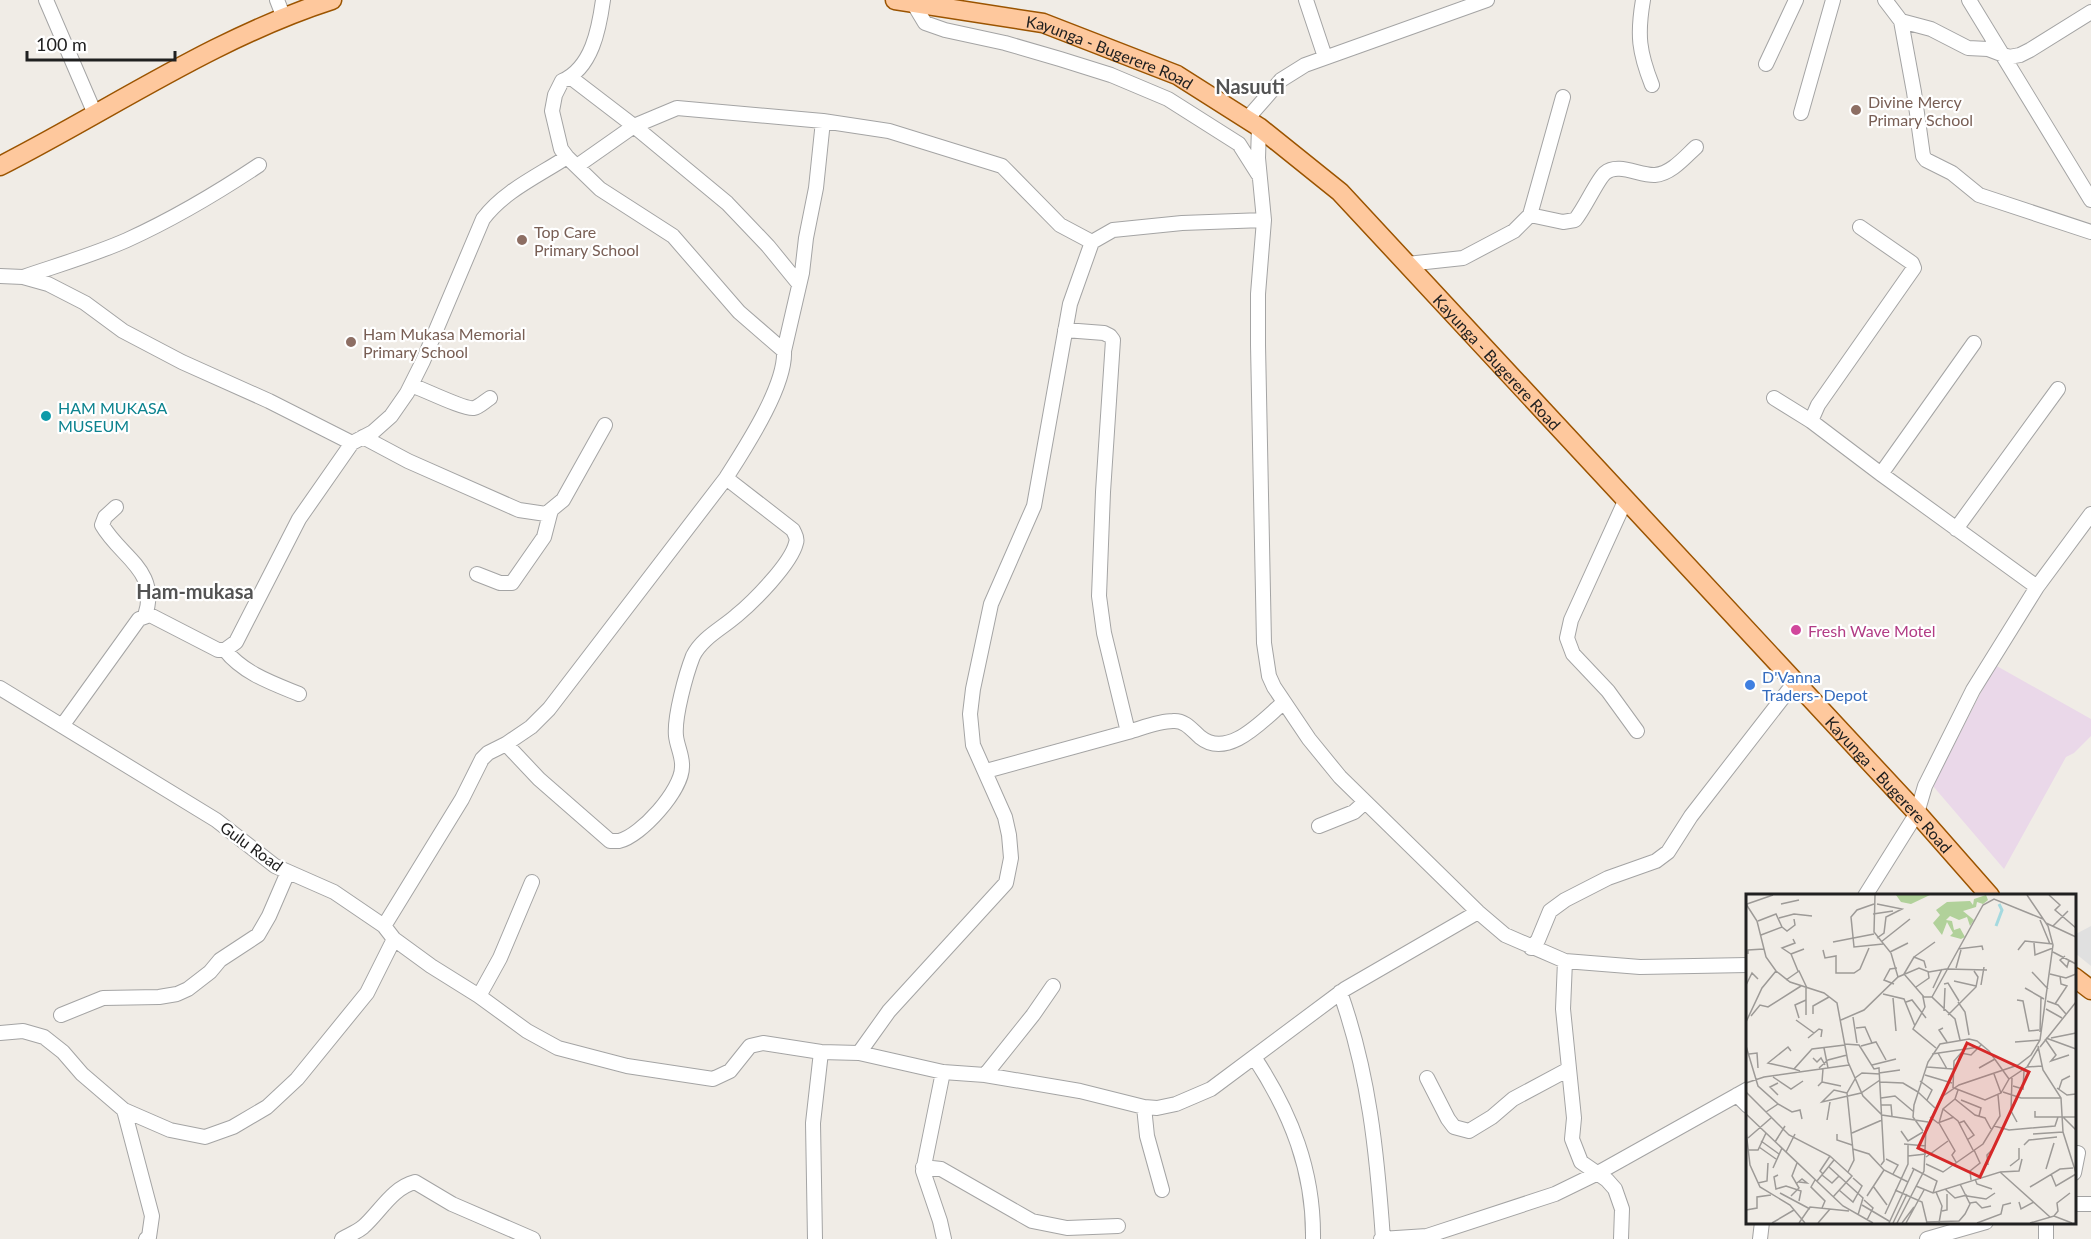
<svg xmlns="http://www.w3.org/2000/svg" width="2091" height="1239" viewBox="0 0 2091 1239" font-family="Lato,sans-serif">
<rect width="100%" height="100%" fill="#f0ece6"/>
<path fill="#ead8e9" d="M 1995,665 L 2091,719 L 2091,736 L 2074,753 L 2066,757 L 2004,869 L 1933,786 Z"/>
<path fill="#e0e0e0" d="M 2091,926 L 2091,966 L 2075,953 L 2074,935 Z"/>
<g fill="none" stroke-linecap="round" stroke-linejoin="round">
<defs>
<path id="minor" d="M 46,0 L 95,114
M 277,0 L 284,18
M 603,0 C 599,29 592,68 562,81 L 555,95 L 552,111 L 561,149 L 567,157 L 600,189 L 673,236 L 739,312 L 784,351
M 1306,0 L 1325,57
M 1643,0 C 1637,35 1639,52 1652,85
M 1885,0 L 1901,21 L 1914,92 L 1923,156 L 1926,160 L 1952,173 L 1979,195 L 2091,232
M 1969,0 L 2091,200
M 913,3 L 925,23 L 945,30 L 1005,43 L 1060,59 L 1111,75 L 1168,99 L 1239,144 L 1258,174
M 1901,21 L 1931,29 L 1968,48 L 1988,49 L 2009,57 L 2020,55 L 2030,50 L 2091,12
M 1766,64 L 1796,0
M 570,77 L 634,126 L 727,203 L 768,246 L 799,284
M 1801,113 L 1833,0
M 1246,120 L 1281,80 L 1305,65 L 1487,0
M 1259,127 L 1258,158 L 1264,220 L 1258,294 L 1258,345 L 1264,643 L 1269,676 L 1274,687 L 1309,739 L 1340,777 L 1478,912 L 1505,935 L 1565,961 L 1640,967 L 1748,965
M 577,166 L 634,126 L 677,108 L 823,121 L 889,131 L 1002,166 L 1060,225 L 1092,242
M 1530,215 L 1563,222 L 1575,220 C 1585,208 1597,180 1605,173 C 1618,162 1640,176 1655,175 C 1671,174 1685,157 1696,147
M 1407,264 L 1463,258 L 1514,231 L 1530,215 L 1563,97
M 0,276 L 23,277 L 48,284 L 85,303 L 123,331 L 182,362 L 269,401 L 352,443
M 23,277 C 58,265 93,255 127,240 C 173,219 217,193 259,165
M 411,385 C 423,389 465,410 474,408 C 479,407 485,401 490,398
M 1774,398 L 1811,421 L 1881,474 L 2037,587
M 1811,421 L 1818,405 L 1914,268 L 1912,263 L 1860,227
M 363,437 L 408,461 L 519,510 L 546,514 L 563,500 L 605,425
M 1881,474 L 1974,343
M 1626,499 L 1571,620 L 1567,638 L 1573,654 L 1608,691 L 1637,731
M 116,507 L 105,517 L 102,525 C 121,558 160,570 145,616
M 1956,529 L 2058,389
M 477,574 L 500,583 L 512,583 L 544,537 L 551,510
M 225,650 C 243,673 272,683 299,694
M 0,688 L 216,820 L 275,866 L 334,892 L 384,926 L 394,939 L 431,966 L 479,996 L 527,1031 L 558,1048 L 627,1066 L 713,1079 L 730,1071 L 750,1046 L 763,1043 L 821,1052 L 859,1053 L 943,1072 L 985,1075 L 1080,1091 L 1144,1107 L 1157,1108 L 1176,1104 L 1211,1089 L 1345,989 L 1478,912
M 62,726 L 139,619 L 150,615 L 218,650 L 225,650 L 236,642 L 299,519 L 352,443 L 373,432 L 391,416 L 407,393 L 423,361 L 483,219 C 504,191 538,176 567,157
M 1128,732 C 1142,728 1159,721 1173,721 C 1185,720 1192,730 1200,737 C 1228,760 1263,720 1283,703
M 506,744 L 539,779 L 610,841 C 613,841 616,841 619,841 C 641,836 682,790 682,767 C 683,757 677,746 676,736 C 674,717 686,674 693,656 C 702,638 721,629 736,616 C 753,602 791,564 796,543 C 798,538 795,535 793,530 L 726,478
M 986,771 L 1128,732 L 1104,633 L 1099,596 L 1103,492 L 1113,340 L 1110,336 L 1104,333 L 1065,330
M 1319,826 L 1354,812 L 1365,802
M 1865,896 L 1917,813 L 1925,786 L 1973,690 L 2037,587 L 2091,514
M 384,926 L 462,799 L 482,759 L 488,753 L 506,744 L 531,727 L 549,709 L 726,478 C 745,448 786,386 784,351 L 802,273 L 806,238 L 816,188 L 823,121
M 1531,948 L 1538,940 L 1550,911 L 1565,900 L 1608,878 L 1656,861 L 1668,852 L 1691,816 L 1795,682
M 1565,961 L 1563,1009 L 1574,1118 L 1572,1139 L 1581,1162 L 1607,1180 L 1615,1189 L 1622,1209 L 1621,1239
M 1340,992 C 1369,1073 1377,1153 1383,1239
M 479,996 L 500,958 L 532,882
M 61,1015 L 103,998 L 159,997 L 177,994 L 188,989 L 210,972 L 220,960 L 258,935 L 269,916 L 288,872
M 0,1033 L 23,1031 L 44,1037 L 63,1052 L 82,1074 L 124,1110 L 170,1130 L 205,1137 L 233,1127 L 267,1107 L 297,1079 L 367,993 L 394,939
M 859,1053 L 889,1011 L 1006,883 L 1011,858 L 1009,835 L 1005,817 L 973,745 L 970,714 L 973,689 L 991,604 L 1034,506 L 1070,304 L 1092,242 L 1113,230 L 1182,223 L 1264,220
M 1254,1057 C 1291,1113 1314,1171 1313,1239
M 943,1072 L 923,1171 L 940,1221 L 944,1239
M 985,1075 L 1033,1015 L 1053,986
M 1427,1078 L 1448,1119 L 1454,1127 L 1469,1131 L 1492,1117 L 1513,1099 L 1569,1069
M 1737,1095 L 1748,1106
M 1144,1107 L 1147,1136 L 1162,1190
M 124,1110 L 152,1216 L 149,1237 L 146,1239
M 923,1167 L 941,1169 L 1032,1221 L 1067,1228 L 1118,1226
M 2074,1173 L 2078,1153
M 2074,1204 L 2091,1204
M 2046,1222 L 2046,1239
M 342,1239 C 349,1235 357,1232 363,1227 C 380,1212 392,1188 415,1182 L 452,1204 L 533,1239
M 815,1239 L 813,1123 L 821,1052
M 1381,1239 L 1427,1236 L 1555,1194 L 1596,1174 L 1748,1089
M 1760,1239 L 1762,1222
M 1927,1239 L 1986,1222"/>
<g id="major">
<path id="s1" d="M 895,0 L 1043,23 L 1177,75 L 1259,127 L 1340,192 L 1917,813 L 1990,896"/>
<path d="M 0,166 C 110,110 214,38 332,0"/>
<path d="M 2074,977 L 2091,990"/>
</g>
</defs>
<use href="#minor" stroke="#a4a4a4" stroke-width="16"/>
<use href="#major" stroke="#9b5400" stroke-width="21"/>
<use href="#minor" stroke="#fff" stroke-width="14"/>
<use href="#major" stroke="#fec89d" stroke-width="18"/>
</g>
<g fill="#8d6e63" stroke="#fff" stroke-width="2">
<circle cx="1856" cy="110" r="6"/>
<circle cx="522" cy="240" r="6"/>
<circle cx="351" cy="342" r="6"/>
</g>
<circle fill="#0f9aa8" stroke="#fff" stroke-width="2" cx="46" cy="416" r="6"/>
<circle fill="#d1479c" stroke="#fff" stroke-width="2" cx="1796" cy="630" r="6"/>
<circle fill="#3f7fe0" stroke="#fff" stroke-width="2" cx="1750" cy="685" r="6"/>
<g text-anchor="middle" dominant-baseline="central" stroke-width="4.5" stroke-linejoin="round" paint-order="stroke">
<g font-size="16" fill="#202020" stroke="#fff">
<text stroke="none"><textPath href="#s1" startOffset="222">Kayunga - Bugerere Road</textPath></text>
<text stroke="none"><textPath href="#s1" startOffset="726">Kayunga - Bugerere Road</textPath></text>
<text stroke="none"><textPath href="#s1" startOffset="1302">Kayunga - Bugerere Road</textPath></text>
<text transform="translate(252 846) rotate(36)">Gulu Road</text>
</g>
<g font-size="16" fill="#785e54" stroke="#fff" text-anchor="start">
<text x="1868" y="101">Divine Mercy<tspan x="1868" dy="18">Primary School</tspan></text>
<text x="534" y="231">Top Care<tspan x="534" dy="18">Primary School</tspan></text>
<text x="363" y="333">Ham Mukasa Memorial<tspan x="363" dy="18">Primary School</tspan></text>
</g>
<g font-size="16" fill="#0d838f" stroke="#fff" text-anchor="start">
<text x="58" y="407">HAM MUKASA<tspan x="58" dy="18">MUSEUM</tspan></text>
</g>
<g font-size="16" fill="#b23c85" stroke="#fff" text-anchor="start">
<text x="1808" y="630">Fresh Wave Motel</text>
</g>
<g font-size="16" fill="#366cbe" stroke="#fff" text-anchor="start">
<text x="1762" y="676">D'Vanna<tspan x="1762" dy="18">Traders- Depot</tspan></text>
</g>
<g font-size="20" font-weight="bold" fill="#535353" stroke="#fff">
<text x="1250" y="86">Nasuuti</text>
<text x="195" y="591">Ham-mukasa</text>
</g>
</g>
<g transform="translate(1746 894)">
<rect width="330" height="330" fill="#f0ece6"/>
<path d="M 150,1 L 184,1 L 165,10 L 155,8 ZM 240,1 L 242,6 L 237,10 L 231,8 L 230,13 L 217,17 L 228,26 L 224,32 L 221,23 L 213,26 L 204,22 L 200,26 L 206,27 L 208,36 L 214,34 L 219,43 L 215,45 L 204,42 L 207,39 L 201,28 L 196,41 L 187,29 L 194,21 L 190,16 L 201,8 L 224,7 L 227,11 L 228,5 Z" fill="#b1d19a"/>
<path fill="none" stroke="#a5d9df" stroke-width="3" d="M 250,32 L 256,16 L 253,10"/>
<path fill="none" stroke="#9d9a97" stroke-width="1.5" d="M 129,1 L 128,38 L 145,59 L 152,83M 303,1 L 314,11 L 309,16 L 330,34M 0,10 L 11,27 L 20,63 L 30,77 L 44,88 L 78,99 L 91,109 L 102,168 L 117,202 L 136,221 L 182,228M 1,10 L 27,1M 35,10 L 53,6M 128,10 L 111,16 L 105,23 L 108,53 L 137,50M 127,20 L 147,17M 33,24 L 48,20 L 66,22M 294,26 L 304,50M 12,27 L 30,20 L 36,33M 300,29 L 330,43M 307,32 L 322,17M 15,41 L 36,33 L 41,37 L 49,31 L 48,25M 131,44 L 138,39 L 140,23 L 156,15 L 131,10M 87,48 L 128,40M 135,48 L 164,25M 288,49 L 289,61 L 307,54M 212,55 L 236,52 L 237,56M 77,56 L 79,64 L 90,62 L 90,79 L 108,79 L 114,75 L 123,54M 272,56 L 279,47 L 307,50M 144,58 L 162,49M 307,58 L 330,70M 2,60 L 2,56 L 18,55M 45,60 L 36,54 L 49,49 L 47,45M 319,62 L 314,66 L 321,73 L 323,66M 168,63 L 189,48M 210,74 L 215,56M 200,75 L 241,76M 52,77 L 45,60 L 58,55M 286,78 L 302,95M 304,80 L 320,84 L 330,80M 40,86 L 53,77 L 61,94M 208,87 L 230,92M 148,90 L 138,86 L 144,75 L 151,74M 198,90 L 202,89 L 213,107M 0,91 L 6,79 L 12,85M 235,91 L 238,73M 170,93 L 183,84 L 182,77M 60,94 L 60,121M 187,94 L 196,75M 279,94 L 298,105M 137,100 L 158,105 L 169,132M 178,103 L 158,80 L 168,63 L 178,67 L 180,74M 186,103 L 177,103 L 179,113 L 167,135 L 190,154M 147,104 L 150,137M 271,106 L 277,107 L 283,137 L 293,136M 301,107 L 312,111 L 320,120M 160,108 L 166,106 L 180,124M 212,108 L 219,118 L 223,141M 309,110 L 321,92 L 315,90 L 314,82M 300,115 L 316,124M 198,117 L 199,94M 67,120 L 67,112 L 83,103M 202,121 L 230,93 L 232,83 L 228,77M 5,122 L 14,111 L 22,113 L 55,92M 107,123 L 111,149M 53,124 L 49,111 L 60,106M 50,126 L 68,139M 95,126 L 118,116 L 152,83 L 173,74 L 183,78 L 200,75M 0,128 L 16,94 L 30,77M 110,134 L 119,133 L 126,149M 197,134 L 193,136 L 201,148M 294,138 L 295,104M 62,144 L 73,135 L 76,136 L 75,143M 300,144 L 330,155M 305,144 L 330,139M 299,145 L 310,161 L 305,167 L 323,161M 214,146 L 209,125 L 186,103 L 237,11 L 248,5 L 297,25M 269,148 L 294,146M 98,150 L 113,151 L 128,175 L 133,174 L 138,267 L 135,271M 0,152 L 12,192 L 32,210 L 20,218M 115,152 L 130,148 L 140,166M 292,152 L 297,176 L 315,204 L 317,238 L 330,279M 294,153 L 330,108M 78,154 L 82,174M 45,157 L 42,153 L 22,169 L 48,175M 192,159 L 201,175M 3,160 L 11,159 L 12,174M 186,160 L 233,153M 67,164 L 71,168 L 75,164 L 79,171M 126,171 L 150,165M 181,173 L 207,175M 281,173 L 293,153M 73,174 L 82,166 L 101,161M 233,174 L 249,165M 54,177 L 48,175 L 66,155 L 99,151M 133,179 L 154,176M 248,180 L 255,199M 179,181 L 206,189M 27,183 L 45,195 L 57,187M 109,184 L 116,179 L 134,180M 266,184 L 265,217 L 271,228M 174,187 L 186,196 L 181,206M 76,188 L 95,192M 134,188 L 157,189 L 172,198M 0,189 L 18,183 L 103,171M 72,192 L 76,188 L 77,175M 267,192 L 277,195 L 278,177M 207,194 L 208,167 L 215,159 L 225,161 L 236,150M 208,194 L 239,206 L 255,199 L 263,185 L 281,173 L 296,172M 311,194 L 321,201 L 330,200M 313,195 L 316,186 L 324,182M 212,196 L 209,205 L 229,221 L 239,224 L 245,235M 0,198 L 43,241 L 84,262 L 106,282 L 87,303M 172,198 L 189,214M 257,198 L 275,204 L 315,204M 101,199 L 88,196 L 76,208 L 115,199 L 134,186M 32,201 L 24,193 L 32,189M 135,204 L 149,202 L 168,218M 215,206 L 235,214 L 233,222M 32,210 L 46,218 L 54,216 L 56,225M 135,211 L 145,211 L 146,222M 197,215 L 212,227 L 227,256M 289,217 L 289,223 L 312,223M 0,220 L 97,312 L 127,329M 184,223 L 192,229 L 208,223M 317,223 L 330,236M 81,226 L 84,208M 193,229 L 209,257 L 206,261 L 210,268M 193,229 L 197,215 L 209,205M 213,229 L 218,227 L 228,241 L 221,246M 248,232 L 263,236 L 309,232 L 312,223 L 330,223M 0,237 L 4,271 L 14,293 L 44,311 L 59,329M 155,237 L 162,247 L 177,238M 177,237 L 167,223 L 168,211 L 182,168 L 194,150 L 223,145 L 231,147 L 243,157 L 263,185M 106,239 L 136,226M 91,240 L 91,246 L 106,251M 287,240 L 317,238M 2,244 L 25,224M 15,247 L 33,260M 29,248 L 39,232M 158,250 L 180,252M 278,251 L 283,246 L 311,243M 13,253 L 30,265M 107,255 L 123,260 L 138,276 L 162,288M 2,256 L 12,256 L 20,239M 40,258 L 49,240M 162,262 L 180,260M 180,263 L 202,247M 140,265 L 152,271 L 147,280M 180,270 L 197,278 L 237,250 L 254,222 L 252,201M 242,271 L 241,261 L 248,254M 264,272 L 273,265 L 273,254M 83,273 L 117,304 L 112,321M 27,274 L 36,254M 166,274 L 191,287 L 187,299M 300,275 L 308,249M 102,278 L 108,266 L 101,199 L 109,185M 254,278 L 273,277 L 276,265M 77,280 L 74,277 L 84,262M 305,280 L 310,292 L 330,280M 32,281 L 28,283 L 30,295 L 40,292 L 55,297 L 53,307M 76,281 L 86,289 L 93,282M 229,285 L 231,290 L 246,295M 69,286 L 65,293 L 79,307 L 76,314M 225,286 L 224,277 L 234,269 L 228,256M 71,287 L 88,266M 12,289 L 21,287 L 22,269M 51,289 L 56,285 L 61,289 L 53,288M 127,292 L 141,311M 170,292 L 187,299 L 254,278 L 304,323M 284,293 L 314,275 L 327,274M 199,295 L 209,304 L 221,301M 93,296 L 107,308 L 116,292 L 107,284M 149,296 L 176,308 L 181,329M 190,298 L 196,312 L 193,329M 34,299 L 64,315M 45,302 L 53,294 L 46,282 L 51,269M 121,302 L 138,276M 221,302 L 240,305 L 249,299M 118,306 L 127,314 L 121,326M 273,308 L 275,315 L 288,308M 224,309 L 230,308 L 236,314 L 245,312M 116,311 L 143,327M 0,316 L 11,314 L 11,303 L 25,301M 196,317 L 201,316 L 201,300M 139,320 L 162,270 L 162,250M 308,322 L 312,317 L 311,309 L 324,299M 181,328 L 213,327 L 219,320 L 224,310 L 214,290M 26,329 L 48,316M 53,329 L 64,313 L 103,317M 72,329 L 84,315M 143,329 L 168,275M 147,329 L 161,300M 151,329 L 178,277 L 180,234 L 197,202 L 213,191 L 272,171 L 285,161 L 294,146 L 307,51 L 302,32 L 281,1M 156,329 L 168,313M 160,329 L 178,296M 231,329 L 255,320 L 257,311 L 265,309M 284,329 L 308,322 L 326,329"/>
<path fill="#d62828" fill-opacity="0.15" stroke="#d62828" stroke-width="3" d="M 221,149 L 283,178 L 234,283 L 172,254 Z"/>
<rect width="330" height="330" fill="none" stroke="#202020" stroke-width="3"/>
</g>
<path d="M27 51v9h148v-9" fill="none" stroke="#202020" stroke-width="3"/>
<text x="36" y="51" font-size="18" fill="#202020" stroke="#ffffff" stroke-width="4.5" paint-order="stroke">100 m</text>
</svg>
